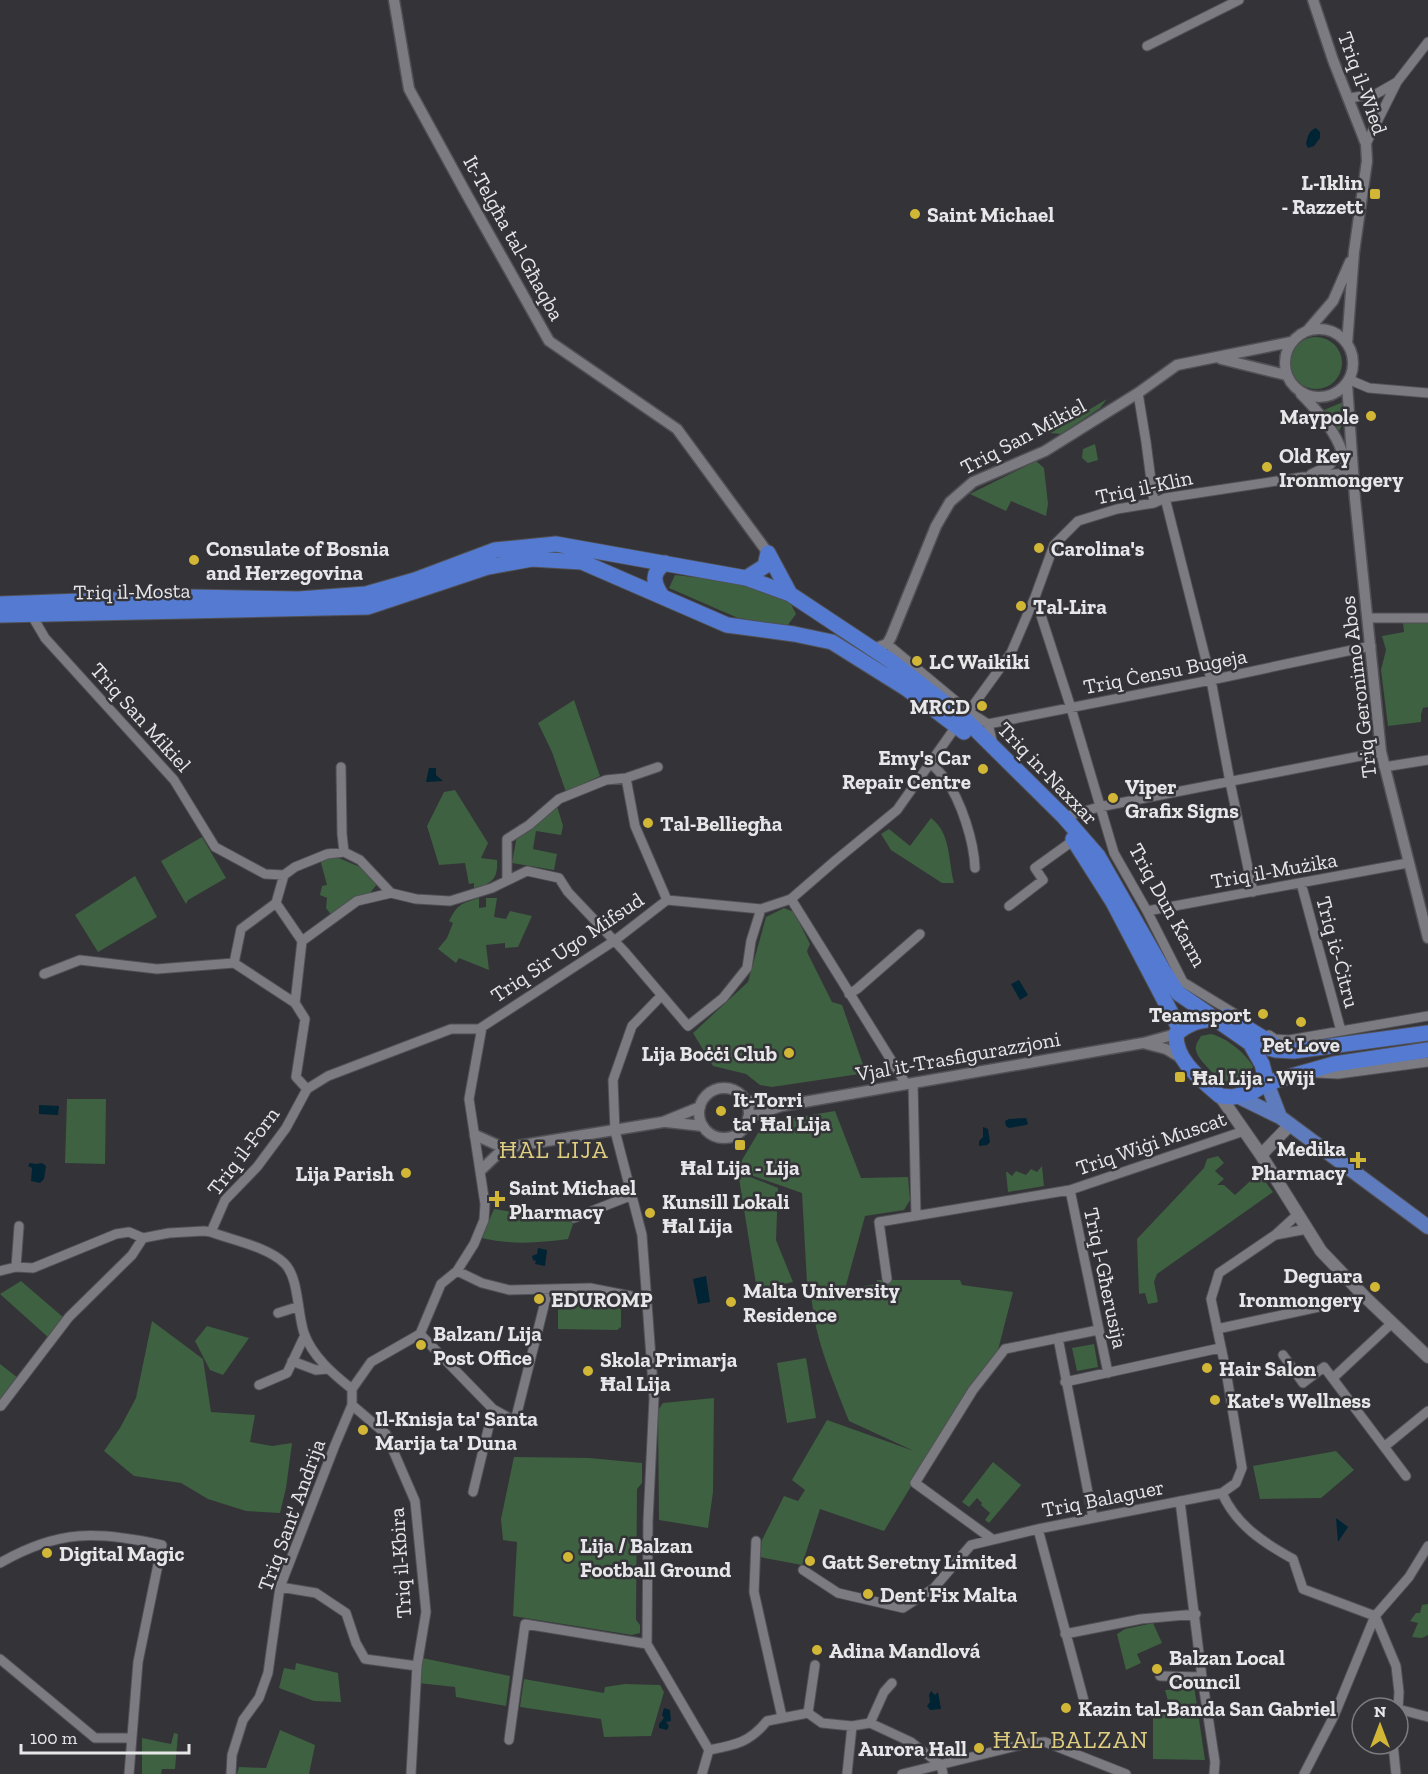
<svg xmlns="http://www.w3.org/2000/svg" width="1428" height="1774" viewBox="0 0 1428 1774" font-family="'Zilla Slab',serif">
<rect width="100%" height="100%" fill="#343338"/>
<path fill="#3e6141" d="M1290 363a26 26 0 1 1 52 0a26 26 0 1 1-52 0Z
M 1107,399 L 1100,408 L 1061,434 L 1050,433 Z
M 1343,402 L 1344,421 L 1338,433 L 1324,410 Z
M 1095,444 L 1098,460 L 1088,463 L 1082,458 L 1083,449 Z
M 1036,461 L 1044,468 L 1048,504 L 1046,516 L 1011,501 L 1006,511 L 970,494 Z
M 675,575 L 728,581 L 761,590 L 790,602 L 796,614 L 787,626 L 738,618 L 669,588 Z
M 1428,621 L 1428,707 L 1423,708 L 1421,714 L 1421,722 L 1388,726 L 1381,670 L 1386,650 L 1382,636 L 1404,632 L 1403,622 Z
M 574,700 L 600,776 L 566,792 L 552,752 L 538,723 Z
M 455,790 L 488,843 L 481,858 L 497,860 C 498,880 492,882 474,890 L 474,883 L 469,884 L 465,863 L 439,865 L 427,826 L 444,792 Z
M 557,806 L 563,826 L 561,835 L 536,831 L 533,849 L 557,854 L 554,870 L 512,863 L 519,824 L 524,824 Z
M 931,818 C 951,833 948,860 954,883 L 942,883 L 891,850 L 881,834 L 889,829 L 910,846 Z
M 202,837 L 226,878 L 188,900 L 186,904 L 161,861 Z
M 339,858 L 362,868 L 378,883 L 366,898 L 332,916 L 326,908 L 327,898 L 320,895 L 322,886 L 327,885 L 320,859 Z
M 135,876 L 157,917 L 98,952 L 75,915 Z
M 479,898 L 479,908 L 486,907 L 486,898 L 497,898 L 494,917 L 506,919 L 510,911 L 532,916 L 518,947 L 505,948 L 505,943 L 486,945 L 489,970 L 459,958 L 456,963 L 438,949 L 447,938 L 453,923 L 449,921 C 458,904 460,904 479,898 Z
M 784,908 L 794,912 L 810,944 L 807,951 L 808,954 L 832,1002 L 842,1005 L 866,1073 L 772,1087 L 760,1085 L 746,1074 L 713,1066 L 693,1033 L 748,982 L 766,917 Z
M 1211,1034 C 1227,1038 1244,1052 1253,1066 L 1248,1081 L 1238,1085 L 1225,1085 C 1218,1077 1197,1060 1196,1050 C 1195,1044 1199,1040 1201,1036 Z
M 67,1099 L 106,1099 L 105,1164 L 65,1163 Z
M 835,1111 L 861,1178 L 908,1177 L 910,1200 L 904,1210 L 865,1216 L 845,1289 L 876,1284 L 877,1280 L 960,1280 L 962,1285 L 1013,1292 L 998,1350 L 926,1457 L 910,1488 L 884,1531 L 820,1509 L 802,1565 L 760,1557 L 762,1540 L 784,1496 L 798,1501 L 805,1490 L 792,1480 L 827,1420 L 914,1451 L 849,1421 C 832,1377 811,1332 811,1284 L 807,1283 L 802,1193 L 736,1170 L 764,1123 Z
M 1218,1156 L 1224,1163 L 1215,1171 L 1224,1179 L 1217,1185 L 1224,1185 L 1235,1195 L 1259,1173 L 1273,1192 L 1157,1274 L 1154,1282 L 1158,1302 L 1148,1304 L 1145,1293 L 1139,1294 L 1137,1239 L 1204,1168 L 1207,1159 Z
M 1042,1166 L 1044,1186 L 1008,1192 L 1006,1172 L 1007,1172 L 1012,1176 L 1016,1171 L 1026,1175 L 1031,1169 L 1037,1172 Z
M 738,1172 L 778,1188 L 776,1240 L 793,1282 L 757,1290 Z
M 494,1209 L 543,1217 L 551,1213 L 571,1218 L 573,1224 L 568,1239 C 539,1243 511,1245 482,1238 Z
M 21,1281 L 64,1318 L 49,1338 L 0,1294 Z
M 566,1301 L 619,1302 L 621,1310 L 621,1327 L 617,1330 L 558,1329 L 558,1307 Z
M 152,1321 L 203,1359 L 211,1412 L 255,1415 L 250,1442 L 272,1446 L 292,1443 L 286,1488 L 280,1513 L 246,1511 L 208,1499 L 181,1483 L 134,1476 L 104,1451 L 120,1428 L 136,1398 Z
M 207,1326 L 249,1338 L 223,1375 L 210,1370 L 195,1341 Z
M 1094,1344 L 1098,1367 L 1077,1371 L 1072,1348 Z
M 806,1358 L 816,1418 L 787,1423 L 777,1363 Z
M 0,1364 L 18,1378 L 0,1399 Z
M 714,1398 L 713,1492 L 708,1528 L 659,1520 L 658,1410 L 663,1403 Z
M 1336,1451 L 1354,1470 L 1321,1498 L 1260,1499 L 1253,1466 Z
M 514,1457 L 589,1458 L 642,1463 L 642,1483 L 637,1489 L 636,1620 L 640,1625 L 640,1633 L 632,1635 L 513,1616 L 517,1542 L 503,1540 L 501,1519 Z
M 993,1462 L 1021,1485 L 989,1523 L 985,1520 L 990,1513 L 981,1505 L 982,1503 L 977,1498 L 969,1507 L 962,1502 Z
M 1428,1604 L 1428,1635 L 1422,1638 L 1412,1637 L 1418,1623 L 1410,1621 L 1416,1613 L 1420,1613 L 1422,1605 Z
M 1153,1623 L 1162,1643 L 1137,1654 L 1141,1663 L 1126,1670 L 1117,1634 L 1125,1629 Z
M 422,1658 L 510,1676 L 506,1706 L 456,1697 L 455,1687 L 418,1683 Z
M 296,1663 L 338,1673 L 341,1702 L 314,1701 L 279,1688 L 284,1668 L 295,1670 Z
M 524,1679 L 604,1693 L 605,1687 L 625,1684 L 660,1685 L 664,1692 L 651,1736 L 604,1737 L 601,1719 L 520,1707 Z
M 1194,1686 L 1205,1760 L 1153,1759 L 1153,1712 L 1170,1708 L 1165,1690 L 1186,1689 Z
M 280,1730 L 315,1745 L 309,1774 L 237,1774 L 239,1767 L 266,1768 Z
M 174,1733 L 178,1734 L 175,1769 L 162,1769 L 161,1774 L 142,1774 L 142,1738 L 171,1744 Z"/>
<path fill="#012435" d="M 1316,128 L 1320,132 L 1320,138 L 1314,146 L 1308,148 L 1306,144 C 1307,138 1309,130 1316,128 Z
M 429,768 L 436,768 L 436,775 L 443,781 L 426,782 Z
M 1019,980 L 1028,995 L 1020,1000 L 1011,984 Z
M 39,1105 L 59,1106 L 58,1115 L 39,1114 Z
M 1026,1118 L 1028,1124 L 1026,1125 L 1009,1128 L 1006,1126 L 1005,1121 L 1009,1119 Z
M 983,1127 L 988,1129 L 990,1142 L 987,1145 L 979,1146 L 979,1141 L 983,1137 Z
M 30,1163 L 36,1164 L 42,1163 L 46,1166 L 44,1179 L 40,1183 L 31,1181 L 32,1168 L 28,1166 Z
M 538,1248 L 547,1250 L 545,1266 L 535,1264 L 536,1261 L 533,1260 L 532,1256 L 537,1254 Z
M 706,1276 L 710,1302 L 698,1304 L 693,1279 Z
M 1336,1518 L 1348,1527 L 1338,1542 Z
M 931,1691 L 935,1695 L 938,1692 L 941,1709 L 930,1710 L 927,1706 L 930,1702 L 929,1695 Z
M 664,1708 L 670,1710 L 671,1721 L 666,1722 L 669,1726 L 667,1730 L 659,1728 L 659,1724 L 664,1718 L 662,1715 Z"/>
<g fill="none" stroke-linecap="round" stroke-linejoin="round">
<defs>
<path id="minor" d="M 1147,46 L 1239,0
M 1349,98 L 1376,94 L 1397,82
M 1366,144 L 1397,82 L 1428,42
M 1350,380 L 1369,388 L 1428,393
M 1138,393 L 1146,442 L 1154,503
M 1311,474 L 1330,465 L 1341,451
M 1165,498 L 1211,680 L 1230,782 L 1253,892
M 1035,597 L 1071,708 L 1114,853 L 1147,911 L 1183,982 L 1237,1015
M 31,614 L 45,638 L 174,780 L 215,847 L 265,874 L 284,875
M 1369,618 L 1428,618
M 892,648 L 969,712 L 988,724
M 964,718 L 1011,653 L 1035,597 L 1054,545 L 1078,521 L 1117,509 L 1154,503 L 1165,498 L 1303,477 L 1346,473
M 993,744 L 988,724 L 1211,680 L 1371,646
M 930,762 C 935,768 941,773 946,780 C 961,801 974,841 975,868
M 341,767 L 342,834 L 344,852
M 1384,767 L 1428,760
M 626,778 L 635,826 L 667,900
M 1064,817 L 1099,807 L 1381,752
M 284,875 L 295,867 L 327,854 L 344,852 L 360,860 L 391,893 L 416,899 L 450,901 L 492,888 L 527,871 L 559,878 L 568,892 L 624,951 L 688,1026 L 723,998 L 747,968 L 751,941 L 761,909
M 284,875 L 276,903 L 241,929 L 234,963 L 295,1003 L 305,1019 L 296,1077 L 307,1089
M 507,880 L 507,839 L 529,825 L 559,799 L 606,780 L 626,778 L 658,767
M 1301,883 L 1341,1031
M 791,899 L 906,1084
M 276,903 L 302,941 L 295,1003
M 1009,906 L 1043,880 L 1035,868 L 1074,840
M 1147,911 L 1408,863
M 302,941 L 357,901 L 391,893
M 44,974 L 80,960 L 157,969 L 234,963
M 849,994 L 857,989 L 920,934
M 661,996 L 632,1026 L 613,1080 L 615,1131 L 642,1235 L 654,1398 L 648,1521 L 647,1644 L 709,1750 L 702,1774
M 1269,1035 L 1275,1039 L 1289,1040 L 1428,1016
M 1317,1073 L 1338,1074 L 1428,1062
M 913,1083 L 916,1216
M 1070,1190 L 1108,1373
M 574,1218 L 630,1196
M 211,1232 L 225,1200 L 257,1167 L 286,1128 L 307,1089 L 328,1076 L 451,1029 L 479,1029 L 614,941 L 667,900 L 761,909 L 791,899 L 836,860 L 897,810 L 957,725
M 1275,1235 L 1307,1229
M 16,1267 L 19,1226
M 0,1271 L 16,1267 L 33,1268 L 116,1234 L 129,1232 L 143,1238 L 169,1233 L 204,1231 L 211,1232 C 232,1240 268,1247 284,1263 C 299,1277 297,1312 304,1333 C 312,1356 333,1374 352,1389
M 457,1271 L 482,1283 L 509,1290 L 590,1288 L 646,1299
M 887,1279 L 879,1222 L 1070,1190 L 1244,1131
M 278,1313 L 297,1307
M 1217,1329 L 1365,1297
M 420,1334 L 493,1409 L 515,1421 L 548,1290
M 1058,1338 L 1093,1518
M 1283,1355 L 1303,1383 L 1324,1367 L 1406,1476
M 292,1361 L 316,1370 L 327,1369
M 1333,1378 L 1392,1323
M 1065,1382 L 1220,1348
M 259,1385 L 287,1373 L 305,1335
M 352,1389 L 371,1362 L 420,1334 L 441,1284 L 457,1271 L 474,1244 L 484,1220 L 485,1204 L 469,1099 L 482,1027
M 352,1405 L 386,1434 L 415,1501 L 426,1612 L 417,1666 L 411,1774
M 1,1406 L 69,1317 L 132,1255 L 143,1238
M 1384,1447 L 1428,1411
M 473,1492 L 493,1409
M 1222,1493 C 1236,1525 1264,1543 1293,1559 L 1303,1589 L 1375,1616 L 1396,1666 L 1399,1692 L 1398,1710
M 1180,1501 L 1202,1677 L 1215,1762 L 1214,1774
M 1038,1529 L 1084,1701
M 992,1539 L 915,1483 L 973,1390 L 1005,1349 L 1098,1330
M 756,1541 L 754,1592 L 782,1717
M 0,1563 C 59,1529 98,1531 162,1545 L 138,1662 L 129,1774
M 803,1570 L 838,1593 L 903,1608 L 934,1588 L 971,1545 L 1038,1529 L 1222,1493 L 1236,1483 L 1242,1468 L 1226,1371 L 1211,1299 L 1219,1273 L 1275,1235 L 1298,1214
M 280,1587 L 316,1593 L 346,1613 L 356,1643 L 365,1659 L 417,1666
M 1065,1634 L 1141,1619 L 1196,1614
M 0,1659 L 95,1738 L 132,1738
M 1160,1676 L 1202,1677
M 1398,1709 L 1428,1717
M 808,1713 L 815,1665
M 870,1723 L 884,1692 L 892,1683
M 509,1740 L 525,1624 L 647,1644
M 1393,1744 L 1396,1774
M 709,1750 C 735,1745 749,1743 767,1721 L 808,1713 L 822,1723 L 852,1726 L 870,1723 L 911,1742 L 941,1765 L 943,1774
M 231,1774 L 232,1755 L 243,1720 L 259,1698 L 268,1673 L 280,1587 L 335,1445 L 352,1405 L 352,1389
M 847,1774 L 852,1726
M 902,1774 L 1029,1743 L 1045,1742 L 1126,1774
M 1304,1774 L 1334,1716 L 1375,1616 L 1409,1577 L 1428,1546"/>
<path id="tertiary" d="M 394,0 L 409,89 L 467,195 L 549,341 L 677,429 L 768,553
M 1313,0 L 1333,60 L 1366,144 L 1367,161 L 1354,252 L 1347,344
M1285 363a34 34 0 1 1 68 0a34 34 0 1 1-68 0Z
M 1308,330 L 1333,301 L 1350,262
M 1221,359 L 1286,375
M 1347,384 L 1355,499 L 1381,752 L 1428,938
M 1301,394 C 1317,410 1335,430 1342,452 C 1345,463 1347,474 1350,484
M 873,649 L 887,644 L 891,637 L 936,526 L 950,502 L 973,482 L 1045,451 L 1138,393 L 1177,365 L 1291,342
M 1143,1043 L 1166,1049 L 1183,1059
M699 1113a25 25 0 1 1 50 0a25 25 0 1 1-50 0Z
M 746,1101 L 778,1105
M 748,1118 L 781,1106 L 1143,1043 L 1176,1034
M 666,1122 L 703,1126
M 475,1135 L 504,1148
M 504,1148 L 663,1122 L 700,1107
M 481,1170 L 504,1148"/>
<path id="secondary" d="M 1220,1096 L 1261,1155 L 1321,1251 L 1365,1297 L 1428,1357
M 1261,1155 L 1291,1124"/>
<path id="primary" d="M 1267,1083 L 1280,1117
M 1237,1096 L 1280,1117 L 1428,1227"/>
<path id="trunk" d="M 768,553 L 790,594
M 746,578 L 765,566 L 768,553
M 662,596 C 653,583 651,573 665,563
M 0,604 L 189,597 L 299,599 L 366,594 L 415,580 L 495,550 L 556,544 L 746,578 L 790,594 L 891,661 L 964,718 L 1064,817 L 1098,856 L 1163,970 L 1178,993 L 1250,1043 L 1262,1064 L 1267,1083
M 0,615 L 368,607 L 488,567 L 532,559 L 582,562 L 727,625 L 794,634 L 832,642 L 907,689 L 964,732
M 1073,839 L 1113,902 L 1180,1030
M 1227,1016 L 1273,1044
M 1216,1019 C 1199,1020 1189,1023 1176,1034 C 1175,1061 1201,1079 1220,1096 L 1233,1097 L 1254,1091 L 1267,1083 L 1334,1064 L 1428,1050
M 1250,1043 L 1276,1050 L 1294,1051 L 1428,1033"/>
</defs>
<use href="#minor" stroke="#505055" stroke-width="11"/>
<use href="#tertiary" stroke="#505055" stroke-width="13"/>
<use href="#secondary" stroke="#505055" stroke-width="14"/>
<use href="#primary" stroke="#505055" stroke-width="16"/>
<use href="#trunk" stroke="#505055" stroke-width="17"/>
<use href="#minor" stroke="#7c7b81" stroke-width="9"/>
<use href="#tertiary" stroke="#7c7b81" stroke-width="10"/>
<use href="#secondary" stroke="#7c7b81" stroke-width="12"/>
<use href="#primary" stroke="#5e7bbd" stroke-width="14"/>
<use href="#trunk" stroke="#547bd1" stroke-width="15"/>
</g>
<g fill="#d2b736" stroke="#343338" stroke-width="2">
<rect x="1369" y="188" width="12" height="12" rx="3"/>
<circle cx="915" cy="214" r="6"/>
<circle cx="1371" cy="416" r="6"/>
<circle cx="1267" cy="467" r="6"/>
<circle cx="1039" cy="548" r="6"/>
<circle cx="194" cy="560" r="6"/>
<circle cx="1021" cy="606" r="6"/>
<circle cx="917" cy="661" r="6"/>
<circle cx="982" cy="706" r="6"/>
<circle cx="983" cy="769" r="6"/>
<circle cx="1113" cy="798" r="6"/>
<circle cx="648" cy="823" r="6"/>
<circle cx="1263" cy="1014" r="6"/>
<circle cx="1301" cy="1022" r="6"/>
<circle cx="789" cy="1053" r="6"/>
<rect x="1174" y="1071" width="12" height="12" rx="3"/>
<circle cx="721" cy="1111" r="6"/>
<rect x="734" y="1139" width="12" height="12" rx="3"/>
<path d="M1355 1151h6v6h6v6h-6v6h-6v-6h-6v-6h6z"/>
<circle cx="406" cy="1173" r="6"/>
<path d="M494 1190h6v6h6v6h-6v6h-6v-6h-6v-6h6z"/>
<circle cx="650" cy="1213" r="6"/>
<circle cx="1375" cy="1287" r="6"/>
<circle cx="539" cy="1299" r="6"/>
<circle cx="731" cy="1302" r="6"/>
<circle cx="421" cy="1345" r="6"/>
<circle cx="1207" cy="1368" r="6"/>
<circle cx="588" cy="1371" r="6"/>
<circle cx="1215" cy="1400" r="6"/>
<circle cx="363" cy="1430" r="6"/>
<circle cx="47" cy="1553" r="6"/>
<circle cx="568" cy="1557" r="6"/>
<circle cx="810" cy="1561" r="6"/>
<circle cx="868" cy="1594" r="6"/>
<circle cx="817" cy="1650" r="6"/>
<circle cx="1157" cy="1669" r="6"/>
<circle cx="1066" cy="1708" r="6"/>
<circle cx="979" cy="1748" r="6"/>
</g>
<g text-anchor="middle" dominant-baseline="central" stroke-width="5" stroke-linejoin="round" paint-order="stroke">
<g font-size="21" fill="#e7e7ea" stroke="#343338">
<text transform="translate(1363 83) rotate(70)">Triq il-Wied</text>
<text transform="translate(514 238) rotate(61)">It-Telgħa tal-Għaqba</text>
<text transform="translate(1023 436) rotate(-28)">Triq San Mikiel</text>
<text transform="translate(1144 487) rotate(-12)">Triq il-Klin</text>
<text transform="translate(132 591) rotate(-1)">Triq il-Mosta</text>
<text transform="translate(1165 671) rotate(-11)">Triq Ċensu Bugeja</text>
<text transform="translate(1358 687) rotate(-97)">Triq Geronimo Abos</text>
<text transform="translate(141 717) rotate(48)">Triq San Mikiel</text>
<text transform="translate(1048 773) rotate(46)">Triq in-Naxxar</text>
<text transform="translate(1274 870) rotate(-10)">Triq il-Mużika</text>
<text transform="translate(1168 905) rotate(61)">Triq Dun Karm</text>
<text transform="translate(567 947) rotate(-34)">Triq Sir Ugo Mifsud</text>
<text transform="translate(1338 952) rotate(75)">Triq iċ-Ċitru</text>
<text transform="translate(958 1056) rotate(-10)">Vjal it-Trasfigurazzjoni</text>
<text transform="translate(1151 1143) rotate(-19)">Triq Wiġi Muscat</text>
<text transform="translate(243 1151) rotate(-53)">Triq il-Forn</text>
<text transform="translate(1106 1278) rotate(78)">Triq l-Għerusija</text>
<text transform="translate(1103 1498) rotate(-11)">Triq Balaguer</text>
<text transform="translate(291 1515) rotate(-70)">Triq Sant' Andrija</text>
<text transform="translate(400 1563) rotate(-94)">Triq il-Kbira</text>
</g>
<g font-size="21" font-weight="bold" fill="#e7e7ea" stroke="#343338" text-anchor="start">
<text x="1363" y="182" text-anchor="end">L-Iklin<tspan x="1363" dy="24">- Razzett</tspan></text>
<text x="927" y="214">Saint Michael</text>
<text x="1359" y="416" text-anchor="end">Maypole</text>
<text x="1279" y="455">Old Key<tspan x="1279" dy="24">Ironmongery</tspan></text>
<text x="206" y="548">Consulate of Bosnia<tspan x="206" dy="24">and Herzegovina</tspan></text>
<text x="1051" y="548">Carolina's</text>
<text x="1033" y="606">Tal-Lira</text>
<text x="929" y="661">LC Waikiki</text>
<text x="970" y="706" text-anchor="end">MRCD</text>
<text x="971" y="757" text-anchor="end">Emy's Car<tspan x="971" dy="24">Repair Centre</tspan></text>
<text x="1125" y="786">Viper<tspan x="1125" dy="24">Grafix Signs</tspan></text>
<text x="660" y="823">Tal-Belliegħa</text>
<text x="1251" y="1014" text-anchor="end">Teamsport</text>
<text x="1301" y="1044" text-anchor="middle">Pet Love</text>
<text x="777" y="1053" text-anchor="end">Lija Boċċi Club</text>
<text x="1192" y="1077">Ħal Lija - Wiji</text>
<text x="733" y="1099">It-Torri<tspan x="733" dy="24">ta' Ħal Lija</tspan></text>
<text x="1346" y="1148" text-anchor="end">Medika<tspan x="1346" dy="24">Pharmacy</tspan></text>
<text x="740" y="1167" text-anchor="middle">Ħal Lija - Lija</text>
<text x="394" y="1173" text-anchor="end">Lija Parish</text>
<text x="509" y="1187">Saint Michael<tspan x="509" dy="24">Pharmacy</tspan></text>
<text x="662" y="1201">Kunsill Lokali<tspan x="662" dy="24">Ħal Lija</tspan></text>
<text x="1363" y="1275" text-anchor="end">Deguara<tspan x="1363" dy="24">Ironmongery</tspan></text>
<text x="743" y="1290">Malta University<tspan x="743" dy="24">Residence</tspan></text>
<text x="551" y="1299">EDUROMP</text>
<text x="433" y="1333">Balzan/ Lija<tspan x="433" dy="24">Post Office</tspan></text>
<text x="600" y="1359">Skola Primarja<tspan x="600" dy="24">Ħal Lija</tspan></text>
<text x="1219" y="1368">Hair Salon</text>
<text x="1227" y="1400">Kate's Wellness</text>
<text x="375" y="1418">Il-Knisja ta' Santa<tspan x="375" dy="24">Marija ta' Duna</tspan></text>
<text x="580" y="1545">Lija / Balzan<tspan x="580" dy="24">Football Ground</tspan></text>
<text x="59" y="1553">Digital Magic</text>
<text x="822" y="1561">Gatt Seretny Limited</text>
<text x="880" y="1594">Dent Fix Malta</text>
<text x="829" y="1650">Adina Mandlová</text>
<text x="1169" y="1657">Balzan Local<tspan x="1169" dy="24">Council</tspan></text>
<text x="1078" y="1708">Kazin tal-Banda San Gabriel</text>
<text x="967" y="1748" text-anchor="end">Aurora Hall</text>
</g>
<g font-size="24" letter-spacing="1.5" fill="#e1cf81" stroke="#343338">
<text x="554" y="1149">ĦAL LIJA</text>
<text x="1071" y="1739">ĦAL BALZAN</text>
</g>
</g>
<g transform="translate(1380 1726)"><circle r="28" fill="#343338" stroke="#7c7b7f" stroke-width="1.5"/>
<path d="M0-4.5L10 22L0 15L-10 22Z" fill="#d2b736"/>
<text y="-9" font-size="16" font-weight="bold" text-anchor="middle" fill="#e7e7ea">N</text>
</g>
<path d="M21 1744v9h168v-9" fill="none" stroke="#e7e7ea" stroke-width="3"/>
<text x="30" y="1744" font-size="18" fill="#e7e7ea" stroke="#343338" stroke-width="4.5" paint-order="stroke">100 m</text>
</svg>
